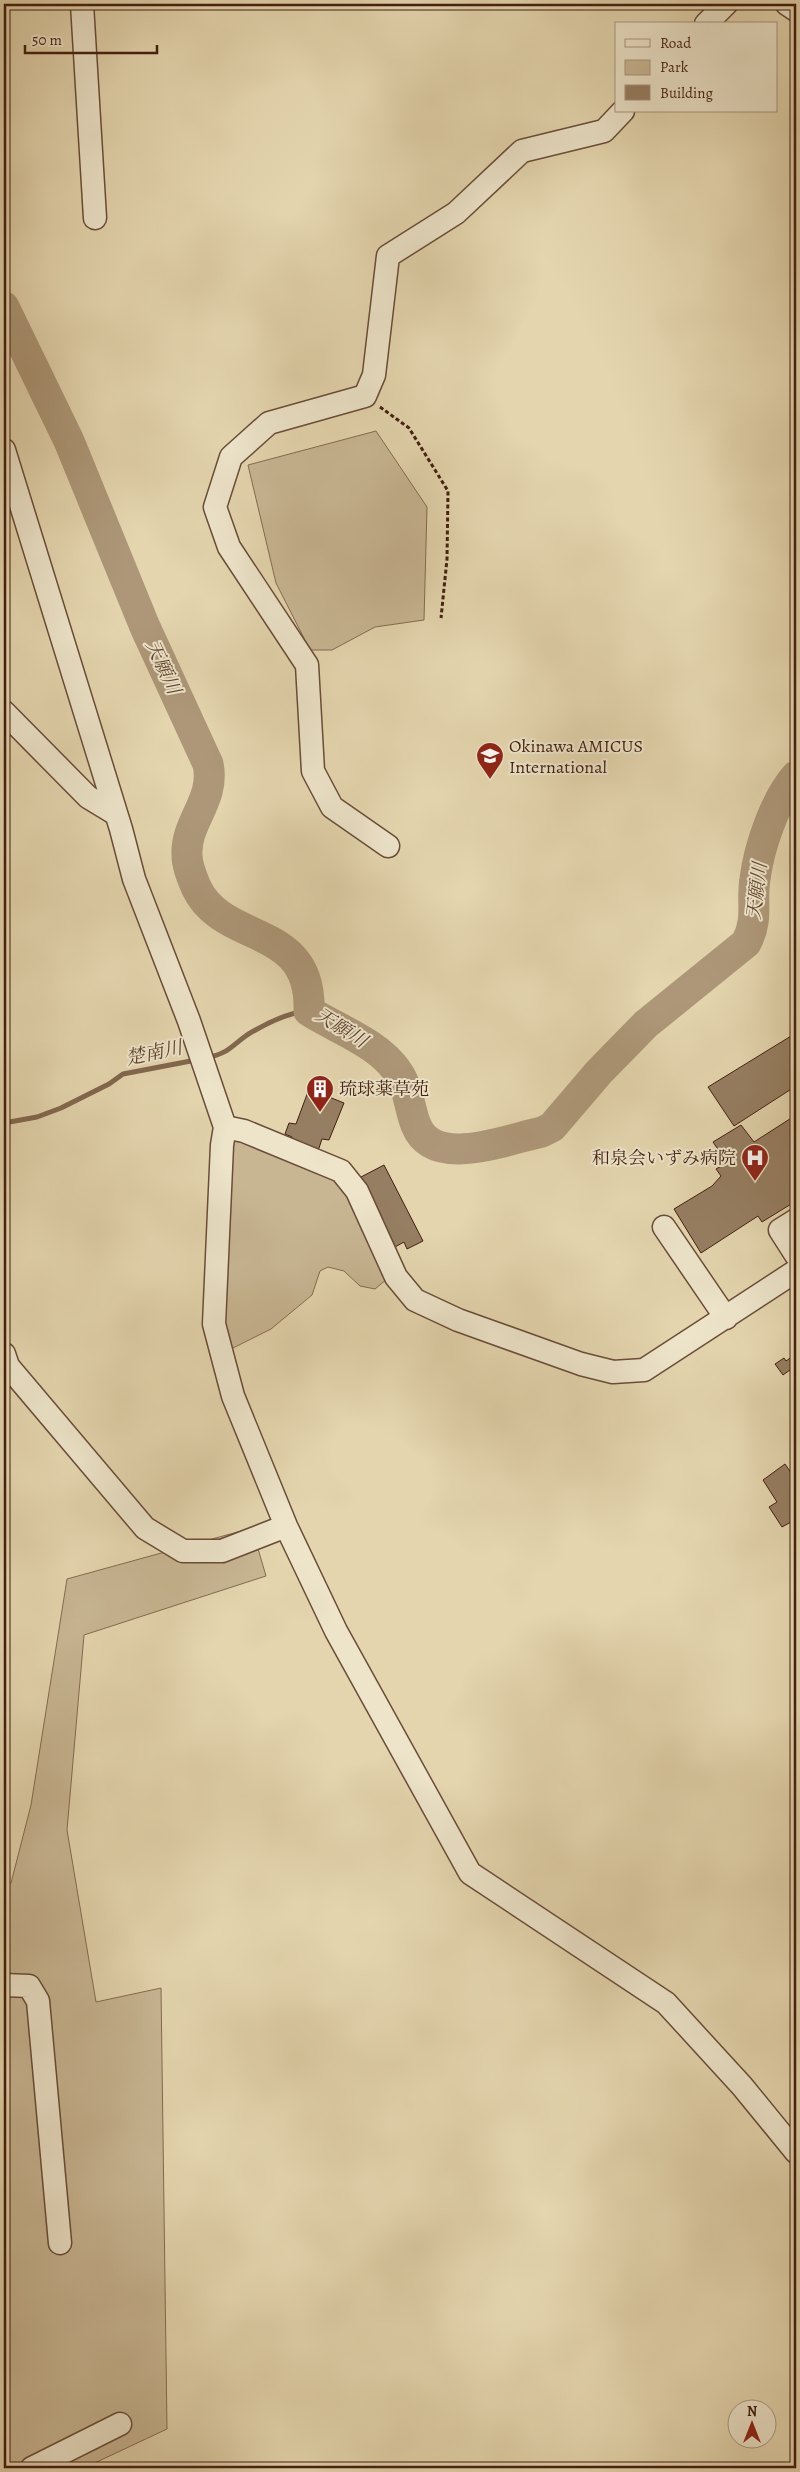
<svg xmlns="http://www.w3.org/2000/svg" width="800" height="2472" viewBox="0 0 800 2472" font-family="Alegreya,'Noto Serif JP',serif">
<rect width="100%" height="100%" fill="#e4d5ae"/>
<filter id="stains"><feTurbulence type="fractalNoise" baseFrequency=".004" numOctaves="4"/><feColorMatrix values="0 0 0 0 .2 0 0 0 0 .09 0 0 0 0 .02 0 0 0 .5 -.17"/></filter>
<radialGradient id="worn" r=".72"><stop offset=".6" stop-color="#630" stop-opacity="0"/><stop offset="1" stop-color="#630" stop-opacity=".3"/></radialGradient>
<path fill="#c8b693" stroke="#856a52" d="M 376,431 L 427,507 L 424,620 L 375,627 L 332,650 L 310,650 L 276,583 L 248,465 Z
M 235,1138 L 320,1171 L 343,1187 L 387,1279 L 375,1289 L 360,1286 L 344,1271 L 328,1267 L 320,1271 L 312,1295 L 271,1329 L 229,1350 L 222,1323 L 227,1146 Z
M 252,1528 L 266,1576 L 84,1635 L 67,1830 L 96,2002 L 161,1988 L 167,2429 L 84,2468 L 4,2468 L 4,1885 L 11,1883 L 31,1805 L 67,1579 Z"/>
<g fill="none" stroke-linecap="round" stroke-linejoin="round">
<path stroke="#82674e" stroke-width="5" d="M 206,1058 C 229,1053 230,1047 247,1035 C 265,1024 288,1012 309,1011
M 4,1123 L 37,1117 L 61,1108 L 109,1084 L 123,1074 L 196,1060"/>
<path stroke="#ad9778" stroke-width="31" d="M 4,307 L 69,441 L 145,627 L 208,764 C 216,800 185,822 187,855 C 187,866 192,877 196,887 C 223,946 312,922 309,1011 C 337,1029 378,1043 397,1071 C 409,1087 409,1108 416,1125 C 434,1170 507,1139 542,1132 L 552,1127 L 599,1072 L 646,1024 L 746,943 C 759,919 751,903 755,879 C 759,847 775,800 796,776"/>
</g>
<path fill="#967e62" stroke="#421f10" d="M 796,1033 L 796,1086 L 734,1126 L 708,1087 Z
M 309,1089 L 344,1103 L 329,1140 L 322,1139 L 318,1151 L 291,1143 L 292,1137 L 285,1134 L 289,1123 L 296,1124 Z
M 796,1115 L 796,1164 L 793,1165 L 796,1170 L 796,1179 L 791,1184 L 796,1191 L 796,1201 L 762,1222 L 758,1216 L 701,1253 L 674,1209 L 712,1186 L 721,1176 L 716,1169 L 727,1163 L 713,1142 L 741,1125 L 754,1142 Z
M 384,1165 L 423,1241 L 407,1249 L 404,1242 L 395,1247 L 361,1177 Z
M 796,1354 L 796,1379 L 790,1370 L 783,1375 L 775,1364 L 784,1358 L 786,1361 Z
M 785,1464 L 796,1480 L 796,1529 L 791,1522 L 782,1527 L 769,1507 L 777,1502 L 763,1480 Z"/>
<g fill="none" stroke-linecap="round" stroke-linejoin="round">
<defs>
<path id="minor" d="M 82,4 L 95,218
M 787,4 L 796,10
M 706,24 L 726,4
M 4,450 L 121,829 L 134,879 L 189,1021 L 225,1127 L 222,1145 L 214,1324 L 233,1396 L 286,1526 L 336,1631 L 470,1873 L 666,2003 L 742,2086 L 796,2152
M 4,712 L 88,797 L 116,814
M 388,846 L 332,807 L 313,771 L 307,665 L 229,547 L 215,507 L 231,457 L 269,423 L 365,396 L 374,375 L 388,256 L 456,213 L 522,151 L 604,131 L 623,111
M 225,1127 L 244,1131 L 341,1171 L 357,1191 L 396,1277 L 415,1300 L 458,1320 L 581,1364 L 613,1372 L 644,1370 L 796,1271
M 796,1220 L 780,1230 L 796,1255
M 664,1227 L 726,1318
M 4,1354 L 8,1366 L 145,1528 L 183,1551 L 222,1551 L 286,1526
M 4,1985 L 29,1986 L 38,2001 L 60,2243
M 32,2468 L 120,2424"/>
</defs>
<use href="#minor" stroke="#6a4c38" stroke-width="25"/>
<path stroke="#421f10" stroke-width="3" stroke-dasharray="4 2.5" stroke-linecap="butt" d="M 380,407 L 409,428 L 448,491 L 447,559 L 441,618"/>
<use href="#minor" stroke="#ede4ca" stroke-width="22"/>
</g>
<defs>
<symbol id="school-pin" viewBox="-11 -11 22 30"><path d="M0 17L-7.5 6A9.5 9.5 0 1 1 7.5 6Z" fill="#8f2418" stroke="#ede4ca"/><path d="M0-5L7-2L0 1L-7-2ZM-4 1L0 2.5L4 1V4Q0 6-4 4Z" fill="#fff"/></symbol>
<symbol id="building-pin" viewBox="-11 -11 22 30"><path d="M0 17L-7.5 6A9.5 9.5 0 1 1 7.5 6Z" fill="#8f2418" stroke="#ede4ca"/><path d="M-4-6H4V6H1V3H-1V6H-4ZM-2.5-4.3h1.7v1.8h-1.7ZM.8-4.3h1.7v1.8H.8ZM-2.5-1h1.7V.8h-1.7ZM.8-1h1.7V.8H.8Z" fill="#fff"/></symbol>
<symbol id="hospital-pin" viewBox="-11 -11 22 30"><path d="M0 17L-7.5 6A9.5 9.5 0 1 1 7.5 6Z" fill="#8f2418" stroke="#ede4ca"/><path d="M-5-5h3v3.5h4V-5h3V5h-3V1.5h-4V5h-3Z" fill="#fff"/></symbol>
</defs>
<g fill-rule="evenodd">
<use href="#school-pin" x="474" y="740" width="32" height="43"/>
<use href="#building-pin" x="304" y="1073" width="32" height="43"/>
<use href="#hospital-pin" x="739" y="1142" width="32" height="43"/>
</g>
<g text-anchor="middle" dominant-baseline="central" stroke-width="4" stroke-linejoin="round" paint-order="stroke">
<g font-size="18" fill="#421f10" stroke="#ede4ca" text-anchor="start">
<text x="509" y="746">Okinawa AMICUS<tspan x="509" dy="21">International</tspan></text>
<text x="339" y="1089">琉球薬草苑</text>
<text x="736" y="1158" text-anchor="end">和泉会いずみ病院</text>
</g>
<g font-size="19" font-style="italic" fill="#62432f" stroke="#ede4ca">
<text transform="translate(163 667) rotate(65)">天願川</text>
<text transform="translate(757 891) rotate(-83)">天願川</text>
<text transform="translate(341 1028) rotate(32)">天願川</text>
<text transform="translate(154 1053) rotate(-12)">楚南川</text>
</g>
</g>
<rect width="800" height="2472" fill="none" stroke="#e4d5ae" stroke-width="20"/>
<rect x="5" y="5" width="790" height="2462" fill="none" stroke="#421f10" stroke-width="2.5"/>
<rect x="10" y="10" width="780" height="2452" fill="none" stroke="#421f10"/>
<rect x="615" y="22" width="162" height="90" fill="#ede4ca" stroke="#a99580"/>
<rect x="625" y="39" width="25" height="8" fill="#ede4ca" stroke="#a99580"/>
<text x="660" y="48" font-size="15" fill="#421f10">Road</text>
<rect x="625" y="60" width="25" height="15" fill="#c8b693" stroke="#a99580"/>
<text x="660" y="72" font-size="15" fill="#421f10">Park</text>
<rect x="625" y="85" width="25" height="15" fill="#967e62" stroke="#a99580"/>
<text x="660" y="98" font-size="15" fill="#421f10">Building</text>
<g transform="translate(752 2424)"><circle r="24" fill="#ede4ca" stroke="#a99580"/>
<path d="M0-4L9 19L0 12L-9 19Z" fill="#8f2418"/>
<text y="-8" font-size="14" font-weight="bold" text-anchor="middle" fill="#421f10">N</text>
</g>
<path d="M25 45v8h132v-8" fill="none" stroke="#421f10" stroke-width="2.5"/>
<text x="32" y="45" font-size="15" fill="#421f10" stroke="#ede4ca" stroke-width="4" paint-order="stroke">50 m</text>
<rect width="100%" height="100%" filter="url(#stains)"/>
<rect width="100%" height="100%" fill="url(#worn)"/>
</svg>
